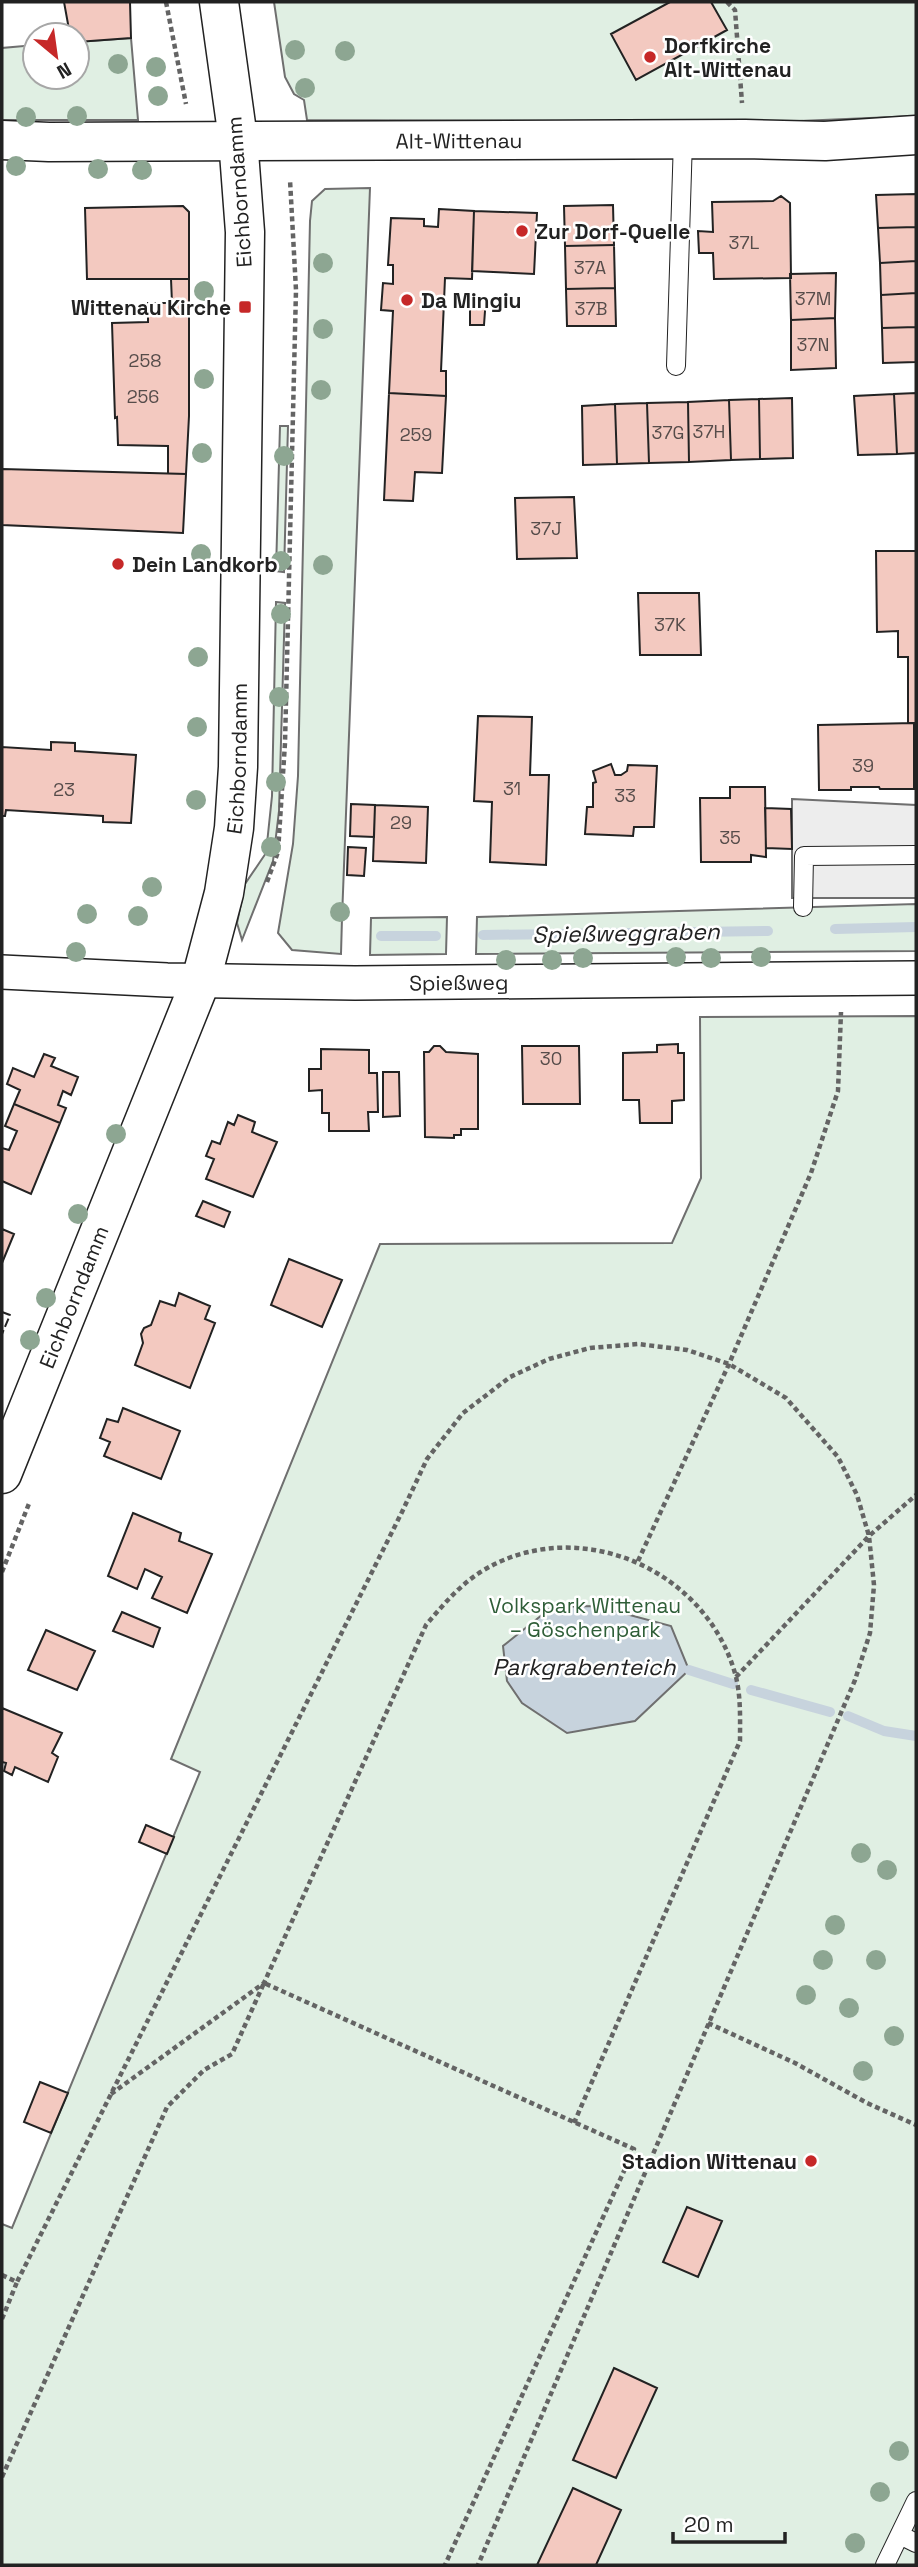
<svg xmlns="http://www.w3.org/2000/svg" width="918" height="2567" viewBox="0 0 918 2567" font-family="'Space Grotesk',sans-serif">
<rect width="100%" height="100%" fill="#fff"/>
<path fill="#e0efe3" stroke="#6f6f6f" stroke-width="2" d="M 274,2 L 916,2 L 916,116 L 776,122 L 307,120 L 304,100 L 294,94 L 285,77 Z
M 131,38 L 138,120 L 2,120 L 2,48 L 35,45 L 35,77 L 77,77 L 77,42 Z
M 370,188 L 342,918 L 341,954 L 292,950 L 278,933 L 293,844 L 298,776 L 310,221 L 312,201 L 325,189 Z
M 280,426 L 288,426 L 284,572 L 276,571 Z
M 276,602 L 285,603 L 279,811 L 273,861 L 242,940 L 237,923 L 245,884 L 266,853 L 272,796 Z
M 916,904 L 916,951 L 476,954 L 477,917 Z
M 447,917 L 446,954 L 370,955 L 371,918 Z
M 916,1016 L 916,2565 L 2,2565 L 2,2224 L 12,2228 L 200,1772 L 171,1759 L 380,1244 L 672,1243 L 701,1178 L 700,1017 Z"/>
<path fill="#ededed" stroke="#6f6f6f" stroke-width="2" d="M 792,799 L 916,805 L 916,898 L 792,898 Z"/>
<path fill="#c7d3dd" stroke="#6f6f6f" stroke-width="2" d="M 596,1606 L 671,1626 L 689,1670 L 635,1721 L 567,1733 L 522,1703 L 507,1681 L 503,1646 L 552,1607 Z"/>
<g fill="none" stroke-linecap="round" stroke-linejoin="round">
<path stroke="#c7d3dd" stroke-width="10" d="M 835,929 L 916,927
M 483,935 L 768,931
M 381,936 L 436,936
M 689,1670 L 733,1684
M 751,1690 L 830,1712
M 848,1716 L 884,1731 L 916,1736"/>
</g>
<path fill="#f3c9c0" stroke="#222" stroke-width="2" d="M 64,2 L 130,2 L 131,38 L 77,42 L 77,35 L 70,35 Z
M 670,2 L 711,2 L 727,30 L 636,80 L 611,34 Z
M 916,194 L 916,227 L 878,228 L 876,195 Z
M 781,196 L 790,203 L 791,278 L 714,279 L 713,253 L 699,253 L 698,231 L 713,232 L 712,202 L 773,201 Z
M 613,205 L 614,245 L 565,246 L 564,206 Z
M 183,206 L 189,212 L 189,279 L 87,279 L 85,208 Z
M 439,209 L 474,211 L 472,279 L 445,278 L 441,371 L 446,371 L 446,396 L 389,393 L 393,311 L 381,310 L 383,283 L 393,284 L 393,265 L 388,265 L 391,218 L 424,219 L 424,226 L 438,227 Z
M 474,211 L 537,213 L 534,274 L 472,271 Z
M 916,227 L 916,261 L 880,263 L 878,228 Z
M 614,245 L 615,288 L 566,289 L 565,246 Z
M 916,261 L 916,293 L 881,295 L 880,263 Z
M 836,273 L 835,318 L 791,320 L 790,274 Z
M 171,279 L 189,279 L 189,416 L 186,474 L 168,474 L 168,446 L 118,445 L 117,417 L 115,418 L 112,323 L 148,322 L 148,303 L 172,303 Z
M 615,288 L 616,326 L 567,326 L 566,289 Z
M 916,293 L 916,327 L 882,328 L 881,295 Z
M 470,296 L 486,297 L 484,325 L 470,325 Z
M 835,318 L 836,368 L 791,370 L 791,320 Z
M 916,327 L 916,362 L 883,363 L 882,328 Z
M 389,393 L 446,396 L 442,473 L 415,472 L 413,501 L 384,500 Z
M 916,393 L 916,453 L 897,454 L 894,394 Z
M 894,394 L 897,454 L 858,455 L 854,396 Z
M 792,398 L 793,458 L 760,459 L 759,399 Z
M 759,399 L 760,459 L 731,460 L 729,400 Z
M 729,400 L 731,460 L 689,462 L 688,402 Z
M 688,402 L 689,462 L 649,463 L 647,403 Z
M 647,403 L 649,463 L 617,464 L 615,404 Z
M 615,404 L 617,464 L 583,465 L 582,406 Z
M 2,469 L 186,474 L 183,533 L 2,525 Z
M 574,497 L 577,558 L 517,559 L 515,498 Z
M 876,551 L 916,551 L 916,723 L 908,723 L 908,657 L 898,657 L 898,631 L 877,632 Z
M 638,593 L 699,593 L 701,655 L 640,655 Z
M 478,716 L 532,717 L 530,775 L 549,775 L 546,865 L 490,862 L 492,802 L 474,801 Z
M 914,723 L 914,789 L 880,789 L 879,787 L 851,787 L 851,790 L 819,790 L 818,725 Z
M 51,742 L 75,743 L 75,751 L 136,755 L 131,823 L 103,822 L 103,816 L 6,810 L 5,816 L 2,816 L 2,747 L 51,750 Z
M 611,764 L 615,775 L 621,775 L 627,771 L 628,765 L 657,766 L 654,827 L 634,827 L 633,836 L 585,834 L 587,807 L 593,807 L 593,783 L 596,782 L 593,771 Z
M 730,787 L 765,787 L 766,857 L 751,855 L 751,862 L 701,862 L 700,798 L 730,798 Z
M 351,804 L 375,805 L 374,837 L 350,836 Z
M 375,805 L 428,807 L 426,863 L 373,861 Z
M 765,808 L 791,809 L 792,849 L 766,848 Z
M 348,847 L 366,848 L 364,876 L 347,875 Z
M 678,1044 L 678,1053 L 684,1053 L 684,1100 L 672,1101 L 672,1123 L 640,1123 L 639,1100 L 623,1100 L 623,1053 L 657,1052 L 657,1045 Z
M 434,1046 L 440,1046 L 446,1052 L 478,1054 L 478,1129 L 461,1129 L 461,1135 L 454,1135 L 454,1138 L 425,1137 L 424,1052 L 429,1052 Z
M 522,1046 L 579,1046 L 580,1104 L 523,1104 Z
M 321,1049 L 369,1050 L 369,1073 L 377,1073 L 378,1112 L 368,1112 L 369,1131 L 329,1131 L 329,1113 L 322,1113 L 322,1090 L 309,1091 L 309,1069 L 321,1069 Z
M 44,1054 L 55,1058 L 51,1066 L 78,1077 L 71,1095 L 63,1091 L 58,1105 L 66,1108 L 60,1123 L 14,1104 L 20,1090 L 7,1084 L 13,1068 L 34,1077 Z
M 383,1072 L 399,1072 L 400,1116 L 383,1117 Z
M 14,1104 L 60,1123 L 31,1194 L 2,1181 L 2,1148 L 9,1150 L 17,1131 L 5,1126 Z
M 238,1115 L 255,1122 L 252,1132 L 277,1142 L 253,1197 L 206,1179 L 214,1159 L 206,1156 L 212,1141 L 220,1144 L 228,1122 L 234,1125 Z
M 203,1201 L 230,1212 L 224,1227 L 196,1216 Z
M 2,1229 L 14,1234 L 2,1263 Z
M 289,1259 L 342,1280 L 322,1327 L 271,1305 Z
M 179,1293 L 210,1306 L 205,1319 L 215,1323 L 190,1388 L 135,1365 L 143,1343 L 141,1334 L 144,1328 L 151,1325 L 160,1301 L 175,1306 Z
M 123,1408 L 180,1431 L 161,1479 L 104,1456 L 110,1442 L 100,1438 L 107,1419 L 118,1422 Z
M 133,1513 L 181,1533 L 179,1541 L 212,1554 L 187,1613 L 152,1598 L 162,1577 L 145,1569 L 137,1589 L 108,1576 Z
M 122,1612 L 160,1628 L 153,1647 L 113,1631 Z
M 46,1630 L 95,1651 L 77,1690 L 28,1670 Z
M 2,1708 L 62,1733 L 52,1753 L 58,1757 L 48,1782 L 15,1767 L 12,1775 L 4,1771 L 6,1763 L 2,1762 Z
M 146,1825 L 174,1837 L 167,1854 L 139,1842 Z
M 40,2082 L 68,2093 L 51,2133 L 24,2122 Z
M 687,2207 L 722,2221 L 698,2277 L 663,2262 Z
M 614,2368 L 657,2388 L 616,2478 L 573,2460 Z
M 573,2488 L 621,2510 L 596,2565 L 537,2565 Z"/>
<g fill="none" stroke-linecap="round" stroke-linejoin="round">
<defs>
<path id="service" d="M 676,366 L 683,139
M 803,907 L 804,856 L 916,855
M 900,2535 L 916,2543
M 885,2565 L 916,2501"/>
<g id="minor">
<path id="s1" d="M 2,972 L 167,980 L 355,983 L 916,978"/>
</g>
<g id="secondary">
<path id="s2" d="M 2,140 L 49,142 L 745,139 L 825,141 L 916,135"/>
<path id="s3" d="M 2,1474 L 201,980 L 224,893 L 234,828 L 238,767 L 245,232 L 238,139 L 219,2"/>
</g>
</defs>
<use href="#service" stroke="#222" stroke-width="20"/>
<use href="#minor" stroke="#222" stroke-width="36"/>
<use href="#secondary" stroke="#222" stroke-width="41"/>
<path stroke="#646464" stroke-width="4.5" stroke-dasharray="5 3.5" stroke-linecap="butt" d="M 166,2 L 186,104
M 727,2 L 735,10 L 742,103
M 267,882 L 278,852 L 285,743 L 296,290 L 290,180
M 638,1561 L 729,1364 L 811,1173 L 838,1091 L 841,1012
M 2,1572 L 30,1501
M 736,1677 L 869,1536 L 916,1495
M 708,2023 L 795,2063 L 867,2103 L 916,2125
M 111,2094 L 264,1983 L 426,1625 C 442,1606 458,1587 479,1573 C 576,1511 708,1569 736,1677 C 741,1698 740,1720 740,1741 L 574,2123
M 2,2275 L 17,2282 L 402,1512 L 427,1459 L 463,1413 L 510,1377 L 549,1359 L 590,1348 L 638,1344 L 687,1350 L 729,1364 L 786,1398 L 838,1457 L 857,1495 L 869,1536 L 874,1585 L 870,1633 L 855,1680 L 478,2565
M 2,2319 L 17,2282
M 2,2477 L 167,2107 L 204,2070 L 232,2054 L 264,1983 L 634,2149 L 445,2565"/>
<use href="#service" stroke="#fff" stroke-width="18"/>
<use href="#minor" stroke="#fff" stroke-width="33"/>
<use href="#secondary" stroke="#fff" stroke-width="38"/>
<path stroke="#222" stroke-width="2" stroke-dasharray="9 3.5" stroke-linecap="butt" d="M 2,1312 L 10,1315 L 2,1334"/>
</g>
<g fill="#8da692">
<circle cx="295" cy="50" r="10"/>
<circle cx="345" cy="51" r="10"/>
<circle cx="118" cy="64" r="10"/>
<circle cx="156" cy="67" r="10"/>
<circle cx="305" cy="88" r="10"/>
<circle cx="158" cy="96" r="10"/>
<circle cx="77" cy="116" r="10"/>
<circle cx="26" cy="117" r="10"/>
<circle cx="16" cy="166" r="10"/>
<circle cx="98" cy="169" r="10"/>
<circle cx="142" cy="170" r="10"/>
<circle cx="323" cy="263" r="10"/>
<circle cx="204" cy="291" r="10"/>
<circle cx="323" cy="329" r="10"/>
<circle cx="204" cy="379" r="10"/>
<circle cx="321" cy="390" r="10"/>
<circle cx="202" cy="453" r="10"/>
<circle cx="284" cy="456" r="10"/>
<circle cx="201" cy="554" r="10"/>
<circle cx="281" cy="561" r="10"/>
<circle cx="323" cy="565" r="10"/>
<circle cx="281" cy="614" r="10"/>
<circle cx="198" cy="657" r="10"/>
<circle cx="279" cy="697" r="10"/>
<circle cx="197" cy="727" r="10"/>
<circle cx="276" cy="782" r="10"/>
<circle cx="196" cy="800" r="10"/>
<circle cx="271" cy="847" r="10"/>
<circle cx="152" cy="887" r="10"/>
<circle cx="340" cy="912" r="10"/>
<circle cx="87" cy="914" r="10"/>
<circle cx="138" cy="916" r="10"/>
<circle cx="76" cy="952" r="10"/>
<circle cx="676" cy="957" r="10"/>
<circle cx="761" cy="957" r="10"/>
<circle cx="583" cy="958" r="10"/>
<circle cx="711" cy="958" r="10"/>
<circle cx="506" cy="960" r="10"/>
<circle cx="552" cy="960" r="10"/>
<circle cx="116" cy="1134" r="10"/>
<circle cx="78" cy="1214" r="10"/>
<circle cx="46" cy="1298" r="10"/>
<circle cx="30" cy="1340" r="10"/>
<circle cx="861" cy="1853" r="10"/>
<circle cx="887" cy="1870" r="10"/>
<circle cx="835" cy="1925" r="10"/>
<circle cx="823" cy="1960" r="10"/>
<circle cx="876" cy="1960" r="10"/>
<circle cx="806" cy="1995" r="10"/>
<circle cx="849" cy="2008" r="10"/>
<circle cx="894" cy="2036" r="10"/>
<circle cx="863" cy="2071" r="10"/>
<circle cx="899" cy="2451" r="10"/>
<circle cx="880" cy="2492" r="10"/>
<circle cx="855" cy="2543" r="10"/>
</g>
<g fill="#c62828" stroke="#fff" stroke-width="2.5">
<circle cx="650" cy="57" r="7"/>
<circle cx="522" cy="231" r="7"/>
<circle cx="407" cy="300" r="7"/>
<rect x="238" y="300" width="14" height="14" rx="3.5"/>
<circle cx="118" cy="564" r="7"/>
<circle cx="811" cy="2161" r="7"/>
</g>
<g text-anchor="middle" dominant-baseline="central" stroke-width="5" stroke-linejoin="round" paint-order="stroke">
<g font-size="18" fill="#564c4a">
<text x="744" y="242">37L</text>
<text x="590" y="267">37A</text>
<text x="813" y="298">37M</text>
<text x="591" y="308">37B</text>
<text x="813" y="344">37N</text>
<text x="145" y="360">258</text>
<text x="143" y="396">256</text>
<text x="709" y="431">37H</text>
<text x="668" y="432">37G</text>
<text x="416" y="434">259</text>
<text x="546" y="528">37J</text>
<text x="670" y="624">37K</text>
<text x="863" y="765">39</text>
<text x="512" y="788">31</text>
<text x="64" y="789">23</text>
<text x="625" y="795">33</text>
<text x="401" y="822">29</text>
<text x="730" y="837">35</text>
<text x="551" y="1058">30</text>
</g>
<g font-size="21" font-weight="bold" fill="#222" stroke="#fff" text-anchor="start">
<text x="664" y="45">Dorfkirche<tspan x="664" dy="24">Alt-Wittenau</tspan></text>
<text x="536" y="231">Zur Dorf-Quelle</text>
<text x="421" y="300">Da Mingiu</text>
<text x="231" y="307" text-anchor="end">Wittenau Kirche</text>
<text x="132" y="564">Dein Landkorb</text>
<text x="797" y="2161" text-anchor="end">Stadion Wittenau</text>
</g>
<g font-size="21" fill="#222" stroke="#fff">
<text stroke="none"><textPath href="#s2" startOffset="457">Alt-Wittenau</textPath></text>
<text transform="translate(239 192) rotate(-94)">Eichborndamm</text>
<text stroke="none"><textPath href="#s3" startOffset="758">Eichborndamm</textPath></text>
<text stroke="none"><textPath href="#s1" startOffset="457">Spießweg</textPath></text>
<text stroke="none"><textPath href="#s3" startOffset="191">Eichborndamm</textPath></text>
</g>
<g font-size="21" fill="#2f5e38" stroke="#fff">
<text x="585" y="1605">Volkspark Wittenau<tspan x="585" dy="24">– Göschenpark</tspan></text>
</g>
<g font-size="23" font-style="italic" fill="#222" stroke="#fff">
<text transform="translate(626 933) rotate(-1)">Spießweggraben</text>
<text x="584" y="1667">Parkgrabenteich</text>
</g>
</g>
<rect width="918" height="2567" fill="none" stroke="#222222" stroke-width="7"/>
<g transform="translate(56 56) rotate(151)"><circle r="33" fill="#ffffff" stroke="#a7a7a7" stroke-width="2"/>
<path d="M0-5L12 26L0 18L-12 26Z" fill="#c62828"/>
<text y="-10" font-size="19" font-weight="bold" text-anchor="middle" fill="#222222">N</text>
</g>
<path d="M673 2532v10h112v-10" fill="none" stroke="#222222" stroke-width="3.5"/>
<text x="684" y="2532" font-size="21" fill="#222222" stroke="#ffffff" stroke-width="5" paint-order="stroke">20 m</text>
</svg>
